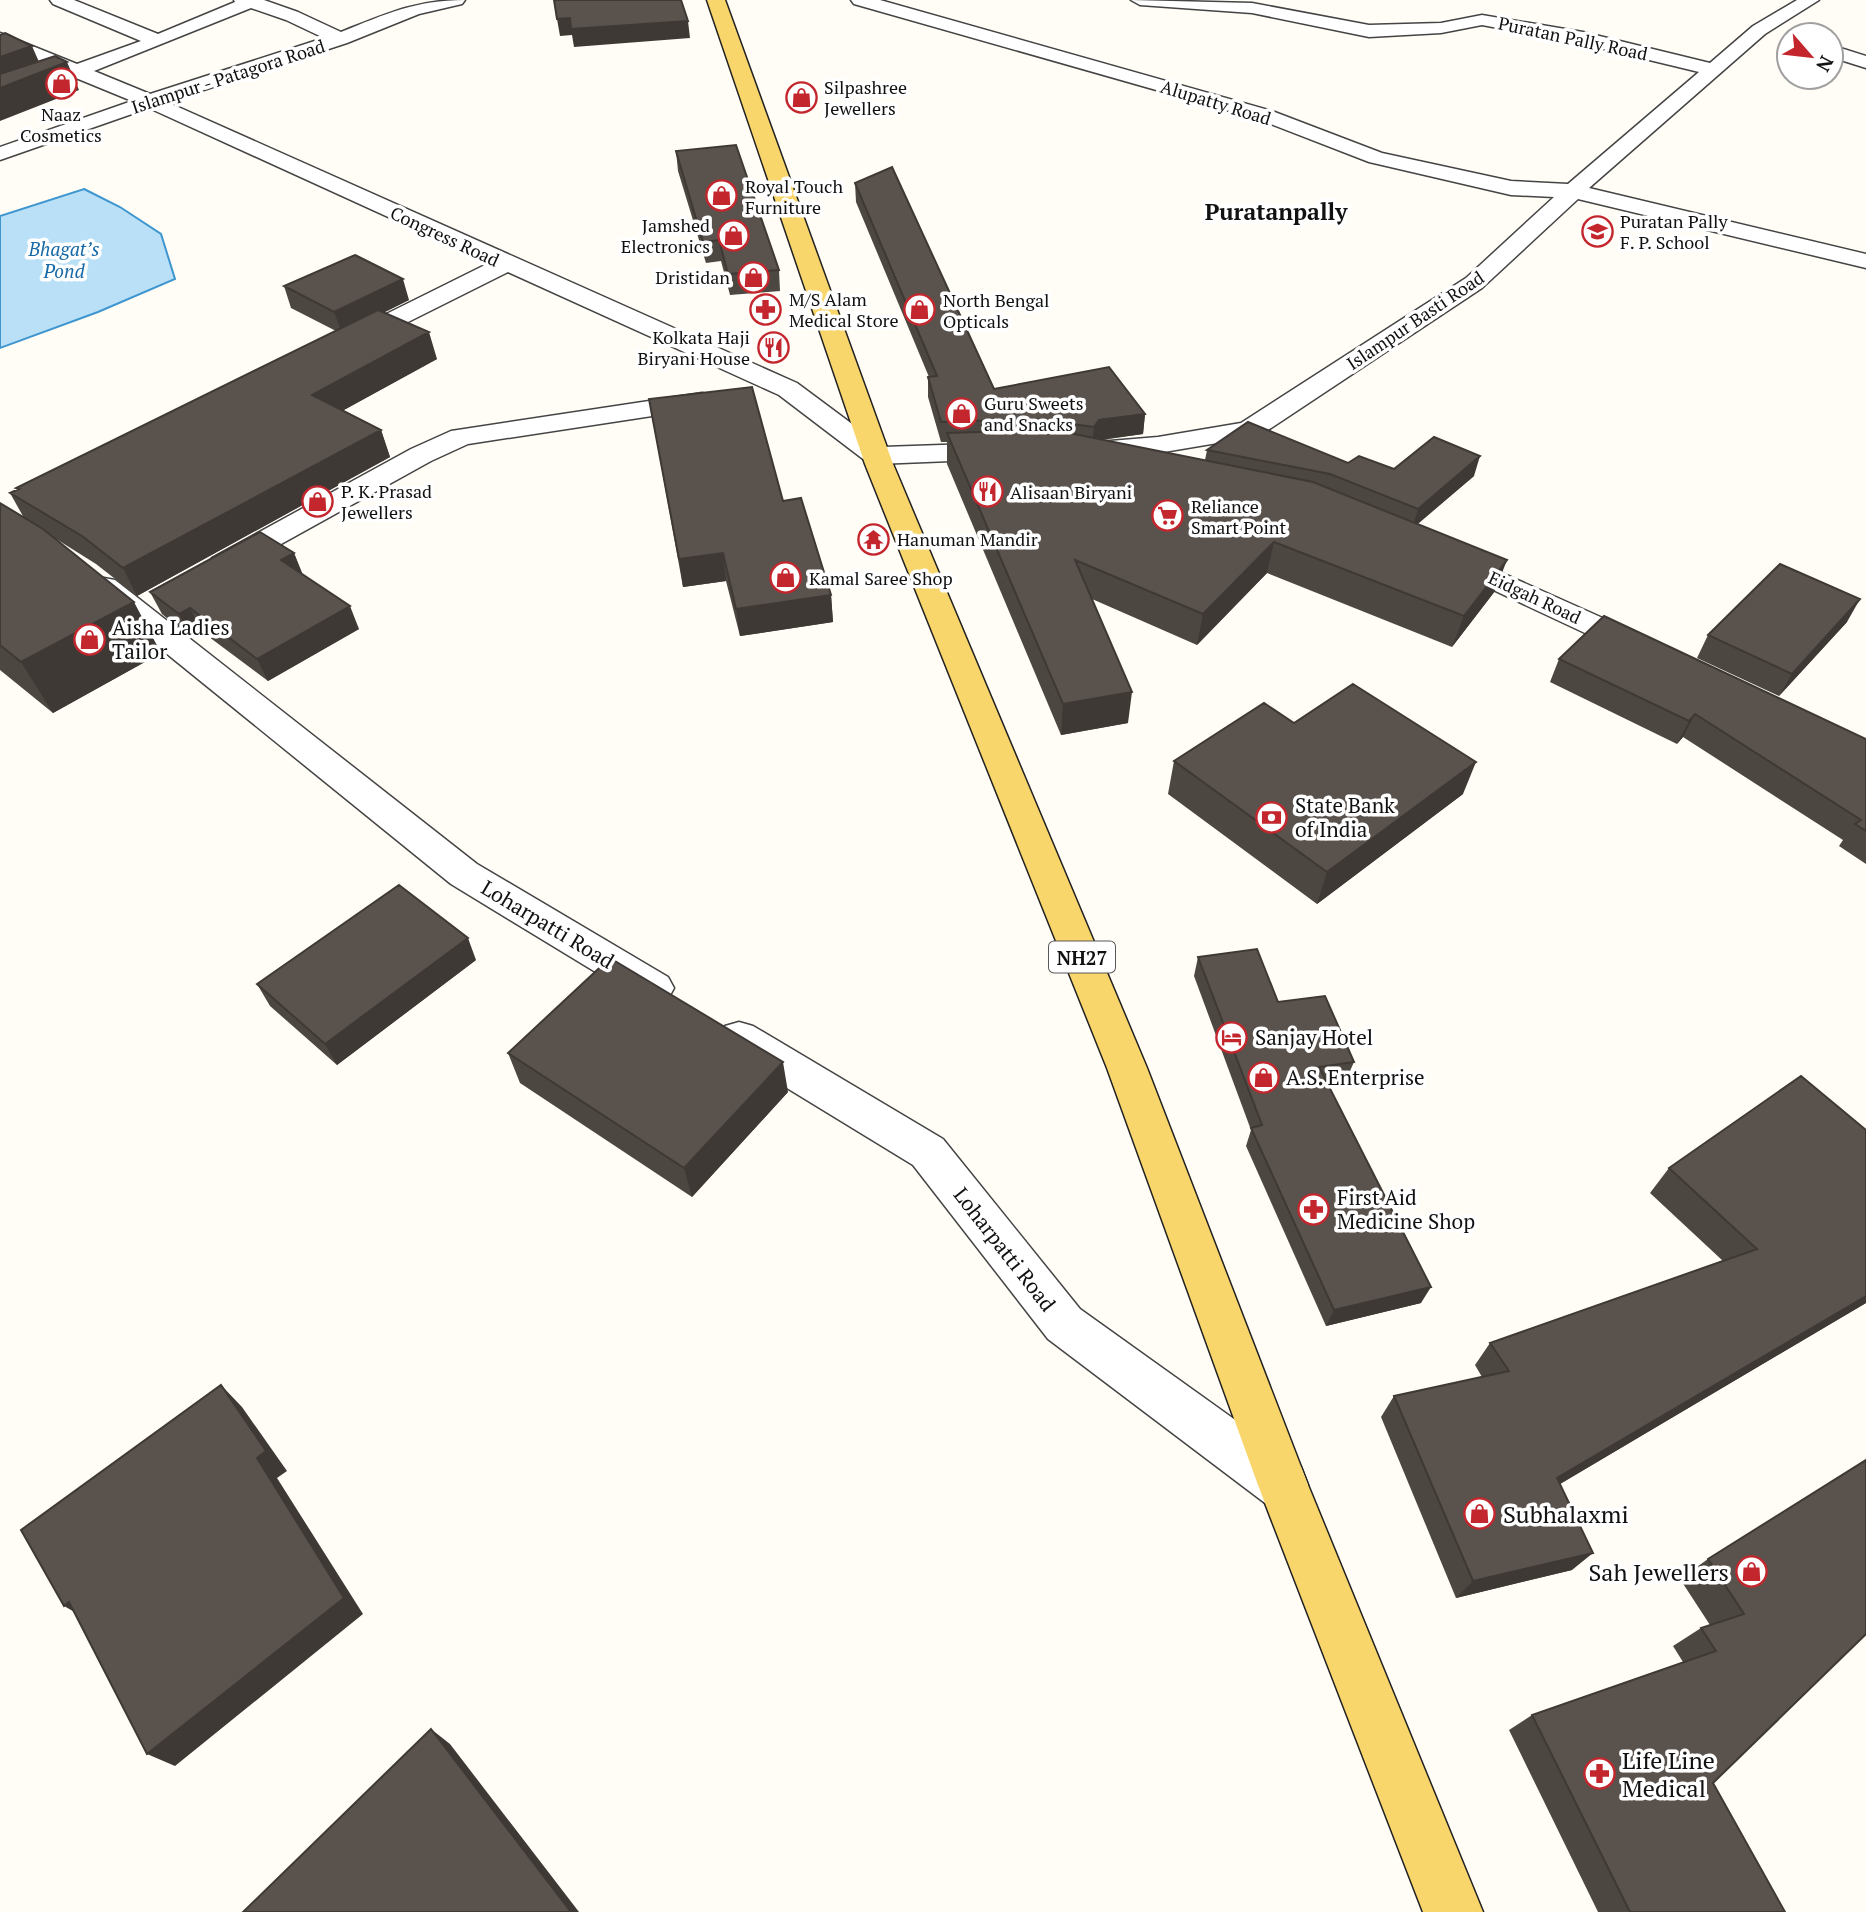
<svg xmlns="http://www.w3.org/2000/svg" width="1866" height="1912" viewBox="0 0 1866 1912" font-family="'PT Serif',serif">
<rect width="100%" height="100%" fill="#fffdf5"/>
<path fill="#b9e0f7" stroke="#3f96cf" stroke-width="2" d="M 84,189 L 120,207 L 161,234 L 175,279 L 98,312 L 0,348 L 0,216 Z"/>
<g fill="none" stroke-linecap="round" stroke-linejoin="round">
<defs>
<path id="minor" d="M 50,0 L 74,0 L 158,34 L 235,2 L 234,0 L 264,0 L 298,12 L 341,32 C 386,14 415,0 465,0 L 462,4 L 419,14 L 347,43 L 167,102 L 797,383 L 883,447 L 1000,443 L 1010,445 L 1014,451 L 1010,457 L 1000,459 L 877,464 L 867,462 L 779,395 L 508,272 L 358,347 L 349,350 L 340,347 L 336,342 L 340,337 L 489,263 L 149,108 L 0,160 L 0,147 L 132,101 L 76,78 L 0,105 L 0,92 L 59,71 L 0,46 L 0,33 L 77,64 L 141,41 L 53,4 ZM 251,8 L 286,20 L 324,38 L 150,94 L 94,71 Z
M 851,0 L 880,0 L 1272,111 L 1382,153 L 1511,181 L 1568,184 L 1699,72 L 1583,44 L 1482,25 L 1441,33 L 1369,37 L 1252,13 L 1140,5 L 1131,0 L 1252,3 L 1369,25 L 1441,23 L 1482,15 L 1583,32 L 1710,63 L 1753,26 L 1797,0 L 1819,0 L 1765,34 L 1589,188 L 1866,254 L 1866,268 L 1578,199 L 1482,288 L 1259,436 L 1158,453 L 1086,459 L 1076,457 L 1072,451 L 1076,445 L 1086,443 L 1158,437 L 1241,423 L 1466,278 L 1554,197 L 1511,195 L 1369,162 L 1258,119 L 854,4 Z
M 1831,45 L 1866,56 L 1866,68 L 1831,57 Z
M 702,393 L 711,395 L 715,401 L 711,407 L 468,444 L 431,461 L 234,570 L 223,573 L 212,570 L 208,564 L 212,558 L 411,449 L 451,431 Z
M 1453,551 L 1654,641 L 1659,648 L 1654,655 L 1643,658 L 1632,655 L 1442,566 L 1438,560 L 1442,554 Z
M 104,578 L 115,580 L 477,864 L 668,977 L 674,988 L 668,999 L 654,1004 L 640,999 L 451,884 L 93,594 L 89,587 L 93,580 Z
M 739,1022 L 753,1026 L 943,1139 L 1080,1309 L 1301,1467 L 1308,1485 L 1301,1503 L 1283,1510 L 1265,1503 L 1048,1339 L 913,1165 L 725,1050 L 719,1038 L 725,1026 Z"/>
<path id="major" d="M 707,0 L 725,0 L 893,464 L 1147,1068 L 1308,1485 L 1483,1912 L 1423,1912 L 1258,1485 L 1107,1068 L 865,464 Z"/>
</defs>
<use href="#minor" stroke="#444" stroke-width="3"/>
<use href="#major" stroke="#222" stroke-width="3"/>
<use href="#minor" fill="#fff" fill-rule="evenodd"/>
<use href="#major" fill="#f9d66b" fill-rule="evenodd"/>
</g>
<path fill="#4d4742" d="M 676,151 L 779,270 L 780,291 L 730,295 L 721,261 L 706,263 L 678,171 Z
M 855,183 L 994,389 L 1145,414 L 1143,434 L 1102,440 L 1205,460 L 1207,450 L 1348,463 L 1394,469 L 1474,476 L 1417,524 L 1495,591 L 1452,647 L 1267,573 L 1197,645 L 1092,599 L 1128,723 L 1061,735 L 947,464 L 947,442 L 941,442 L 928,397 L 928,377 L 929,377 L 856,202 Z
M 284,286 L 409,300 L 383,313 L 437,359 L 342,411 L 381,430 L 390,457 L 137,596 L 96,564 L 53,537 L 161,653 L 53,713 L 0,670 L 0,503 L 24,518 L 10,493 L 17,490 L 16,488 L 336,331 L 291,308 Z
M 649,399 L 783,501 L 831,595 L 833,622 L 740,636 L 726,581 L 683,587 Z
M 294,553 L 302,574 L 359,629 L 268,681 L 201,631 L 190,637 L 162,614 L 150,592 Z
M 1847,622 L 1779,696 L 1697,658 L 1708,635 Z
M 1559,659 L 1866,739 L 1866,864 L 1839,846 L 1843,840 L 1683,737 L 1677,744 L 1550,682 Z
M 1294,723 L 1463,794 L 1317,904 L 1168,794 L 1174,761 Z
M 1198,957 L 1278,1002 L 1354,1062 L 1346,1080 L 1328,1083 L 1421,1303 L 1326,1326 L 1246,1146 L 1251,1130 L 1194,976 Z
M 476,960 L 337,1065 L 270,1006 L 257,984 Z
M 508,1053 L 788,1092 L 692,1197 L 520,1083 Z
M 1866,1130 L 1866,1303 L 1560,1484 L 1572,1570 L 1456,1598 L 1381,1417 L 1394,1396 L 1482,1377 L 1475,1365 L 1490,1343 L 1723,1261 L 1650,1193 L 1669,1168 Z
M 1866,1460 L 1713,1783 L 1785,1912 L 1598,1912 L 1509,1730 L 1532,1715 L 1683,1662 L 1673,1646 L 1701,1628 L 1710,1625 L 1680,1579 L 1708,1559 Z"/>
<path fill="#3f3936" d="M 570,18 L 688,21 L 690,38 L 574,47 L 572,35 L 560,36 L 557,19 Z
M 32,46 L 43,71 L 67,62 L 79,90 L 0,121 L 0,57 Z
M 403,279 L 409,300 L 342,333 L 334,312 Z
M 429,332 L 437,359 L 322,422 L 312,395 Z
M 1145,414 L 1143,434 L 1097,440 L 1092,447 L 1094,427 L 1099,420 Z
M 381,430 L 390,457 L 137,596 L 123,568 Z
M 1480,456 L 1474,476 L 1412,529 L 1418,509 Z
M 1274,542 L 1267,573 L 1197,645 L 1203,614 Z
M 294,553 L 303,575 L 281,560 Z
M 723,553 L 726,581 L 683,587 L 679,559 Z
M 1507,560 L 1495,591 L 1452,647 L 1464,616 Z
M 831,595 L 833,622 L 740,636 L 736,609 Z
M 1860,599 L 1847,622 L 1779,696 L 1792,674 Z
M 134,602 L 161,653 L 53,713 L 21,662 Z
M 350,606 L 359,629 L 268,681 L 257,659 Z
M 190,608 L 201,631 L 190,637 L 179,614 Z
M 1132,692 L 1128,723 L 1061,735 L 1063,704 Z
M 1695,714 L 1683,737 L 1677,744 L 1689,721 Z
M 1476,762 L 1463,794 L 1317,904 L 1327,872 Z
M 468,938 L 476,960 L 337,1065 L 325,1044 Z
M 783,1062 L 788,1092 L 692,1197 L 684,1168 Z
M 1431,1287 L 1421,1303 L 1326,1326 L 1334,1310 Z
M 1866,1296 L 1866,1303 L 1538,1497 L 1557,1478 Z
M 221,1385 L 242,1407 L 287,1471 L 277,1478 L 363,1614 L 175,1766 L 147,1754 L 257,1458 Z
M 1593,1553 L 1572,1570 L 1456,1598 L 1473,1581 Z
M 69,1602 L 92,1622 L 64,1606 Z
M 431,1729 L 450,1744 L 579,1912 L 571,1912 Z"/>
<path fill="#5a524d" stroke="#3f3936" stroke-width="2" d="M 554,0 L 681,0 L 688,21 L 571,29 L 570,18 L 557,19 Z
M 5,33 L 32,46 L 0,57 L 0,35 Z
M 55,56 L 67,62 L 0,88 L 0,74 Z
M 736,145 L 779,270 L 728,274 L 719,240 L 703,242 L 676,151 Z
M 892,167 L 994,389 L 1109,367 L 1145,414 L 1099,420 L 1094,427 L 1036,419 L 941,422 L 928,377 L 937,376 L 855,183 Z
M 355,255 L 403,279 L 334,312 L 284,286 Z
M 378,310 L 429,332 L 312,395 L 381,430 L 123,568 L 82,536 L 10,493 L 19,489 L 16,488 Z
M 752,387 L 783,501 L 801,498 L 831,595 L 736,609 L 723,553 L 679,559 L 649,399 Z
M 1248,422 L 1348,463 L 1359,456 L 1394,469 L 1434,437 L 1480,456 L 1418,509 L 1330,474 L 1207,450 Z
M 1037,430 L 1069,433 L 1313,482 L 1507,560 L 1464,616 L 1274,542 L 1203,614 L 1075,560 L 1132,692 L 1063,704 L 947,433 Z
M 0,503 L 43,529 L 134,602 L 21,662 L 0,645 Z
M 260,532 L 294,553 L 281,560 L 350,606 L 257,659 L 190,608 L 179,614 L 150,592 Z
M 1780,564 L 1860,599 L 1792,674 L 1708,635 Z
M 1604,616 L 1866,739 L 1866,831 L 1855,824 L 1861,820 L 1695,714 L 1689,721 L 1559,659 Z
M 1353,684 L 1476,762 L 1327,872 L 1174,761 L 1264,703 L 1294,723 Z
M 399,885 L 468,938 L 325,1044 L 257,984 Z
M 1257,949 L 1278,1002 L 1325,996 L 1354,1062 L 1319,1067 L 1431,1287 L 1334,1310 L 1251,1128 L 1262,1125 L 1198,957 Z
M 610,958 L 783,1062 L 684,1168 L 508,1053 Z
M 1801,1076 L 1866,1130 L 1866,1296 L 1557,1478 L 1593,1553 L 1473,1581 L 1394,1396 L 1509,1371 L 1490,1343 L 1757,1249 L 1669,1168 Z
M 221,1385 L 266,1451 L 257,1458 L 344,1598 L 147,1754 L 69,1602 L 64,1606 L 21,1530 Z
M 1866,1460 L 1866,1634 L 1713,1783 L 1785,1912 L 1630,1912 L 1532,1715 L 1716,1651 L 1701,1628 L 1744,1614 L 1708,1559 Z
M 431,1729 L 571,1912 L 243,1912 Z"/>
<defs>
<symbol id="shop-ring" viewBox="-11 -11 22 22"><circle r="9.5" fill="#fff" stroke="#c4262e" stroke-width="1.5"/><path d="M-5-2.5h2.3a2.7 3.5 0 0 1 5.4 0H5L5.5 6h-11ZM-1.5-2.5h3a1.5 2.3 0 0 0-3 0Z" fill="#c4262e"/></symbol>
<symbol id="school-ring" viewBox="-11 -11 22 22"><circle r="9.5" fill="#fff" stroke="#c4262e" stroke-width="1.5"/><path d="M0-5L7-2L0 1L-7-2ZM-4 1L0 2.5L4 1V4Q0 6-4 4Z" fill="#c4262e"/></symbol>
<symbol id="pharmacy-ring" viewBox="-11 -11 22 22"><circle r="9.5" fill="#fff" stroke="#c4262e" stroke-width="1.5"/><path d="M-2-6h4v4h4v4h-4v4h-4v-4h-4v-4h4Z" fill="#c4262e"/></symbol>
<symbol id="restaurant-ring" viewBox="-11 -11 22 22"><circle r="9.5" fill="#fff" stroke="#c4262e" stroke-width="1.5"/><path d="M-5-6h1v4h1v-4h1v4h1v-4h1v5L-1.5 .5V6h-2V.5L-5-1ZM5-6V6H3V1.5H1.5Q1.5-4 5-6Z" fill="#c4262e"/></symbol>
<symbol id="supermarket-ring" viewBox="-11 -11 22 22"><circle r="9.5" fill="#fff" stroke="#c4262e" stroke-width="1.5"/><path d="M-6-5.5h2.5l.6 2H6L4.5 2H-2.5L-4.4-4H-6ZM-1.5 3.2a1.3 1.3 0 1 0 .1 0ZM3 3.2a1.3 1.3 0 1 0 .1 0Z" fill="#c4262e"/></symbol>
<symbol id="temple-ring" viewBox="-11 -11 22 22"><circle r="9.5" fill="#fff" stroke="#c4262e" stroke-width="1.5"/><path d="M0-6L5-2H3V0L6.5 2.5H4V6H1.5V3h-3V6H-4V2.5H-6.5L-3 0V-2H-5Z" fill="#c4262e"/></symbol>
<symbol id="bank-ring" viewBox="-11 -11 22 22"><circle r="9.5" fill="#fff" stroke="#c4262e" stroke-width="1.5"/><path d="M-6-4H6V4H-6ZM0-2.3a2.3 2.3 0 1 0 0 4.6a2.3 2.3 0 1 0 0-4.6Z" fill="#c4262e"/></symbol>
<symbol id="hotel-ring" viewBox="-11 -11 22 22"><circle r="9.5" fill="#fff" stroke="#c4262e" stroke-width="1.5"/><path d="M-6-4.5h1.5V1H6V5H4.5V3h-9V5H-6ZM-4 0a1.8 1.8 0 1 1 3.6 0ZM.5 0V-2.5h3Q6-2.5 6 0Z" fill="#c4262e"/></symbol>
</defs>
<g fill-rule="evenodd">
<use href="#shop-ring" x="44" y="66" width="35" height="35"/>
<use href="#shop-ring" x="784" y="80" width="35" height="35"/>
<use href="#shop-ring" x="704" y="178" width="35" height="35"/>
<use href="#school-ring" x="1580" y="214" width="35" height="35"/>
<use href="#shop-ring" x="716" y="218" width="35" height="35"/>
<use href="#shop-ring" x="736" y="260" width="35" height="35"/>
<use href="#pharmacy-ring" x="748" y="292" width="35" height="35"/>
<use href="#shop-ring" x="902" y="292" width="35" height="35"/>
<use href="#restaurant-ring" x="756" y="330" width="35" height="35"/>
<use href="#shop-ring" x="944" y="396" width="35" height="35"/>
<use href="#restaurant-ring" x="970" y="474" width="35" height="35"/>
<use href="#shop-ring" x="300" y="484" width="35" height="35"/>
<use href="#supermarket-ring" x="1150" y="498" width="35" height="35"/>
<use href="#temple-ring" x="856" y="522" width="35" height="35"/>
<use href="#shop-ring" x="768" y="560" width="35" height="35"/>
<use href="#shop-ring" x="72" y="622" width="35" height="35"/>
<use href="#bank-ring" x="1254" y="800" width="35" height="35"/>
<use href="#hotel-ring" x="1214" y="1020" width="35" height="35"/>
<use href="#shop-ring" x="1246" y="1060" width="35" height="35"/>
<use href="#pharmacy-ring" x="1296" y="1192" width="35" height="35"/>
<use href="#shop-ring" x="1462" y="1496" width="35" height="35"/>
<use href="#shop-ring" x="1734" y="1554" width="35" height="35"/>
<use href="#pharmacy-ring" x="1582" y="1756" width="35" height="35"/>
</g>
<g text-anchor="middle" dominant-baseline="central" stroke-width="7" stroke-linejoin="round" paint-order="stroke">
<g font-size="18" fill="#111" stroke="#fff">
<text transform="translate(1573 38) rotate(12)">Puratan Pally Road</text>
<text transform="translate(228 76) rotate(-18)">Islampur - Patagora Road</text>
<text transform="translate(1216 102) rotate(17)">Alupatty Road</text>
<text transform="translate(445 236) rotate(25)">Congress Road</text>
<text transform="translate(1415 320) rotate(-34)">Islampur Basti Road</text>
<text transform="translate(1535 597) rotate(25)">Eidgah Road</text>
</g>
<g font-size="18" fill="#111" stroke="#fff" text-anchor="start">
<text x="824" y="87">Silpashree<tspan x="824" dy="21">Jewellers</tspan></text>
<text x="61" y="114" text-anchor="middle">Naaz<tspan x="61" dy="21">Cosmetics</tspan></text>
<text x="745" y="186">Royal Touch<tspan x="745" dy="21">Furniture</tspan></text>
<text x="1620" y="221">Puratan Pally<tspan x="1620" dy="21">F. P. School</tspan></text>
<text x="710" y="225" text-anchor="end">Jamshed<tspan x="710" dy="21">Electronics</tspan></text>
<text x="730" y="277" text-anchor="end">Dristidan</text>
<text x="789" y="299">M/S Alam<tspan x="789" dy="21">Medical Store</tspan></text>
<text x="943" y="300">North Bengal<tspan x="943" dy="21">Opticals</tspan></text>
<text x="750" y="337" text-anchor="end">Kolkata Haji<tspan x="750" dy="21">Biryani House</tspan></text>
<text x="984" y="403">Guru Sweets<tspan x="984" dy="21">and Snacks</tspan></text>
<text x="341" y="491">P. K. Prasad<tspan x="341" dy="21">Jewellers</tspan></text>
<text x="1010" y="492">Alisaan Biryani</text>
<text x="1191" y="506">Reliance<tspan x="1191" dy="21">Smart Point</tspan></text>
<text x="897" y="539">Hanuman Mandir</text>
<text x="809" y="578">Kamal Saree Shop</text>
</g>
<g font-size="19" font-style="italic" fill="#1768a6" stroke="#fff">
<text x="64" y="248">Bhagat’s<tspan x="64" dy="22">Pond</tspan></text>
</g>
<rect fill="#fff" stroke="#585858" stroke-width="2" x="1049" y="941.5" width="66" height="31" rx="5"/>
<g font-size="19" font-weight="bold" fill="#111">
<text x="1082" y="957">NH27</text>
</g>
<g font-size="21" fill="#111" stroke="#fff" text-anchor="start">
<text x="112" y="627">Aisha Ladies<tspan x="112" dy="24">Tailor</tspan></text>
<text x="1295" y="805">State Bank<tspan x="1295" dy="24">of India</tspan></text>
<text x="1255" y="1037">Sanjay Hotel</text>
<text x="1286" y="1077">A.S. Enterprise</text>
<text x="1337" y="1197">First Aid<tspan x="1337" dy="24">Medicine Shop</tspan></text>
</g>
<g font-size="21" fill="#111" stroke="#fff">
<text transform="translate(548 924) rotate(31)">Loharpatti Road</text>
<text transform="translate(1005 1249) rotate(52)">Loharpatti Road</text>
</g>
<g font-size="23" font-weight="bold" fill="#111" stroke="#fff">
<text x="1276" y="211">Puratanpally</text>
</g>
<g font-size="24" fill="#111" stroke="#fff" text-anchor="start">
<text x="1503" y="1514">Subhalaxmi</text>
<text x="1729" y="1572" text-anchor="end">Sah Jewellers</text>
<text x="1622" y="1760">Life Line<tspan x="1622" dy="28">Medical</tspan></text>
</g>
</g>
<g transform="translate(1810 56) rotate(118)"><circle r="33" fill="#ffffff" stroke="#a0a0a0" stroke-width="2"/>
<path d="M0-5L12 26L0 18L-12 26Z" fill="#c4262e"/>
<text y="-10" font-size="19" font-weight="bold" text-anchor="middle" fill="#111111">N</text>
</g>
</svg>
